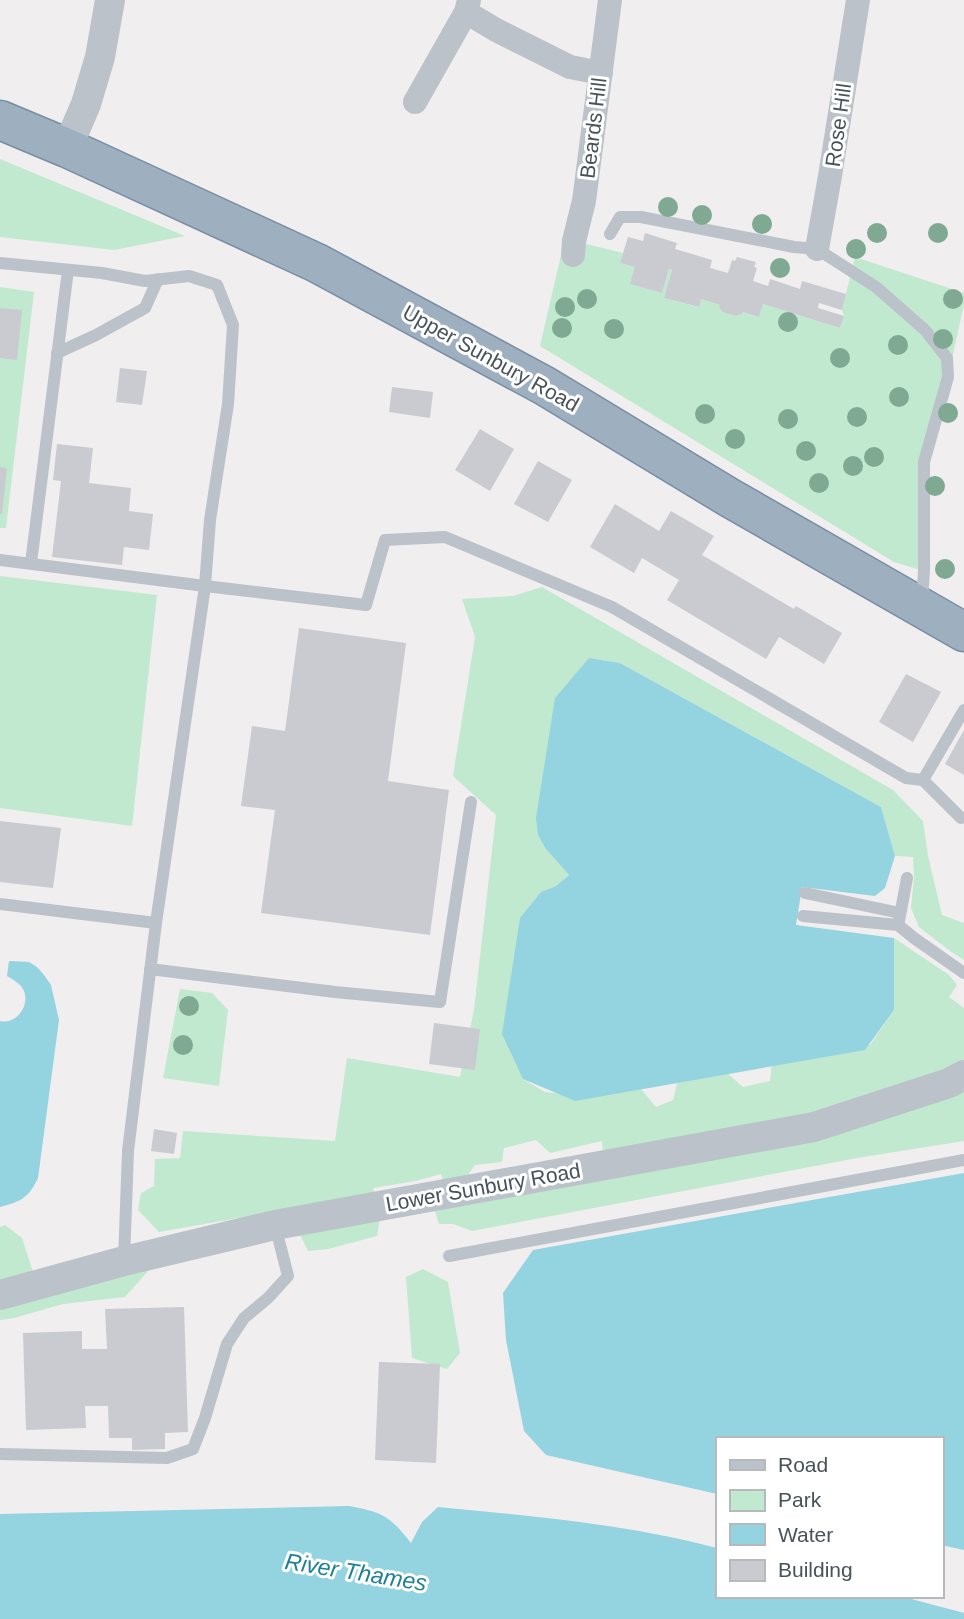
<svg xmlns="http://www.w3.org/2000/svg" width="964" height="1619" viewBox="0 0 964 1619" font-family="Helvetica,sans-serif">
<rect width="100%" height="100%" fill="#f0eeee"/>
<path fill="#c1e9cf" fill-rule="evenodd" d="M 0,159 L 185,236 L 114,250 L 0,237 Z
M 574,241 L 623,253 L 620,263 L 635,267 L 631,284 L 662,293 L 669,269 L 672,270 L 664,298 L 698,307 L 701,299 L 720,305 L 719,307 L 736,316 L 742,314 L 743,312 L 759,317 L 763,304 L 840,328 L 844,316 L 842,310 L 855,257 L 964,293 L 964,304 L 948,377 L 924,462 L 924,571 L 894,562 L 540,346 L 561,255 Z
M 0,287 L 34,292 L 6,528 L 0,528 Z
M 0,576 L 157,595 L 132,826 L 0,808 Z
M 542,587 L 893,790 L 923,821 L 928,856 L 942,915 L 964,923 L 964,960 L 950,951 L 919,927 L 911,908 L 914,877 L 913,857 L 895,856 L 881,807 L 620,663 L 589,658 L 546,849 L 569,875 L 556,886 L 541,892 L 523,1079 L 545,1092 L 572,1095 L 636,1083 L 656,1107 L 673,1100 L 679,1076 L 719,1066 L 743,1087 L 770,1081 L 772,1062 L 802,1053 L 870,1045 L 894,1010 L 894,938 L 949,975 L 957,985 L 949,997 L 964,1008 L 964,1141 L 863,1157 L 472,1231 L 453,1224 L 439,1224 L 433,1205 L 444,1184 L 441,1174 L 415,1181 L 373,1188 L 381,1213 L 377,1236 L 328,1249 L 308,1251 L 287,1208 L 250,1216 L 159,1232 L 138,1210 L 141,1193 L 154,1186 L 155,1159 L 180,1158 L 183,1131 L 335,1141 L 347,1058 L 460,1077 L 474,1010 L 496,815 L 453,776 L 475,637 L 462,599 L 513,596 ZM 536,1140 L 550,1153 L 602,1141 L 606,1179 L 473,1204 L 468,1175 L 475,1165 L 502,1162 L 504,1148 Z
M 180,989 L 212,993 L 228,1010 L 219,1086 L 163,1078 Z
M 5,1225 L 22,1238 L 33,1272 L 149,1270 L 125,1297 L 63,1304 L 14,1318 L 0,1320 L 0,1227 Z
M 423,1269 L 448,1282 L 460,1353 L 447,1369 L 412,1358 L 406,1277 Z"/>
<path fill="#94d3e0" d="M 589,658 L 620,663 L 881,807 L 895,856 L 885,888 L 875,896 L 802,887 L 796,925 L 894,938 L 894,1010 L 865,1050 L 575,1101 L 523,1079 L 502,1034 L 520,918 L 541,892 L 556,886 L 569,875 L 546,849 L 538,835 L 536,818 L 555,698 Z
M 9,961 L 29,962 L 37,967 L 44,975 L 51,985 L 59,1020 L 38,1178 C 28,1199 21,1201 0,1207 L 0,1021 C 16,1025 30,1006 24,991 C 21,984 14,980 7,976 Z
M 964,1173 L 964,1550 L 941,1545 L 941,1439 L 717,1439 L 717,1494 L 546,1455 L 524,1431 L 506,1340 L 503,1293 L 533,1250 Z
M 349,1506 C 382,1512 390,1516 411,1543 L 422,1522 L 438,1507 C 532,1516 626,1524 717,1548 L 717,1596 L 900,1596 L 964,1613 L 964,1619 L 0,1619 L 0,1514 Z"/>
<path fill="#c9cbd0" d="M 645,233 L 677,243 L 675,249 L 712,260 L 710,268 L 728,273 L 732,260 L 735,261 L 737,257 L 756,262 L 754,267 L 757,268 L 753,281 L 768,286 L 770,279 L 800,289 L 802,281 L 846,294 L 842,310 L 819,303 L 818,308 L 844,316 L 840,328 L 763,304 L 759,317 L 743,312 L 742,314 L 736,316 L 723,312 L 719,307 L 720,305 L 701,299 L 699,307 L 664,298 L 672,270 L 669,269 L 662,293 L 630,284 L 635,267 L 620,263 L 628,237 L 643,241 Z
M 0,308 L 22,310 L 17,360 L 0,358 Z
M 120,368 L 147,371 L 142,405 L 116,402 Z
M 392,387 L 433,392 L 430,418 L 389,412 Z
M 480,429 L 514,449 L 490,491 L 455,470 Z
M 57,444 L 93,448 L 89,483 L 131,488 L 129,511 L 153,514 L 149,550 L 124,547 L 122,565 L 52,557 L 61,481 L 53,480 Z
M 538,461 L 572,480 L 548,522 L 514,504 Z
M 0,467 L 7,468 L 2,514 L 0,514 Z
M 615,504 L 659,531 L 671,511 L 714,536 L 702,555 L 794,609 L 796,606 L 842,633 L 824,664 L 779,637 L 766,659 L 667,600 L 679,580 L 642,558 L 634,573 L 590,547 Z
M 299,628 L 406,643 L 388,781 L 449,790 L 430,935 L 261,913 L 275,810 L 241,806 L 252,726 L 285,731 Z
M 906,674 L 941,692 L 913,742 L 879,722 Z
M 964,730 L 964,775 L 945,764 Z
M 0,821 L 61,828 L 53,888 L 0,882 Z
M 434,1023 L 480,1029 L 475,1070 L 429,1064 Z
M 154,1129 L 177,1133 L 174,1154 L 151,1151 Z
M 184,1307 L 188,1432 L 165,1433 L 165,1449 L 132,1450 L 132,1438 L 109,1438 L 108,1406 L 85,1406 L 86,1428 L 26,1430 L 23,1333 L 82,1331 L 82,1349 L 107,1349 L 105,1309 Z
M 379,1362 L 440,1364 L 436,1463 L 375,1460 Z"/>
<g fill="none" stroke-linecap="round" stroke-linejoin="round">
<defs>
<path id="trunk" d="M 0,120 L 67,148 L 317,263 L 545,386 L 730,498 L 964,632"/>
</defs>
<use href="#trunk" stroke="#778da2" stroke-width="41"/>
<path stroke="#bbc2c9" stroke-width="12" d="M 610,234 L 620,217 L 641,217 L 794,247 L 817,249 L 876,287 L 925,330 L 947,358 L 948,377 L 924,462 L 924,571 L 922,600
M 0,263 L 102,273 L 145,281 L 189,276 L 217,285 L 233,325 L 228,404 L 210,520 L 205,586 L 0,560
M 57,353 L 96,335 L 145,308 L 158,279
M 31,563 L 68,270
M 923,780 L 964,710
M 805,893 L 900,913
M 0,904 L 156,923
M 803,916 L 898,925 L 914,938 L 964,973
M 899,921 L 907,878
M 150,969 L 335,992 L 440,1002 L 471,802
M 449,1256 L 964,1160
M 124,1261 L 128,1151 L 156,923 L 205,586 L 366,605 L 385,540 L 445,537 L 612,607 L 906,778 L 923,780 L 961,818
M 0,1454 L 167,1458 L 193,1449 L 205,1418 L 227,1344 L 244,1318 L 268,1298 L 288,1276 L 275,1225"/>
<path stroke="#bbc2c9" stroke-width="24" d="M 466,12 L 496,30 L 570,67 L 601,73
M 415,102 L 466,12 L 469,0
M 817,249 L 830,176 L 858,0
M 573,255 L 574,241 L 584,201 L 610,0"/>
<path stroke="#bbc2c9" stroke-width="30" d="M 67,148 L 86,104 L 100,57 L 110,0
M 0,1295 L 124,1261 L 275,1225 L 814,1127 L 949,1083 L 964,1075"/>
<use href="#trunk" stroke="#9eb0c0" stroke-width="38"/>
</g>
<g fill="#7fa992">
<circle cx="668" cy="207" r="10"/>
<circle cx="702" cy="215" r="10"/>
<circle cx="762" cy="224" r="10"/>
<circle cx="877" cy="233" r="10"/>
<circle cx="938" cy="233" r="10"/>
<circle cx="856" cy="249" r="10"/>
<circle cx="780" cy="268" r="10"/>
<circle cx="587" cy="299" r="10"/>
<circle cx="953" cy="299" r="10"/>
<circle cx="565" cy="307" r="10"/>
<circle cx="788" cy="322" r="10"/>
<circle cx="562" cy="328" r="10"/>
<circle cx="614" cy="329" r="10"/>
<circle cx="943" cy="339" r="10"/>
<circle cx="898" cy="345" r="10"/>
<circle cx="840" cy="358" r="10"/>
<circle cx="899" cy="397" r="10"/>
<circle cx="948" cy="413" r="10"/>
<circle cx="705" cy="414" r="10"/>
<circle cx="857" cy="417" r="10"/>
<circle cx="788" cy="419" r="10"/>
<circle cx="735" cy="439" r="10"/>
<circle cx="806" cy="451" r="10"/>
<circle cx="874" cy="457" r="10"/>
<circle cx="853" cy="466" r="10"/>
<circle cx="819" cy="483" r="10"/>
<circle cx="935" cy="486" r="10"/>
<circle cx="945" cy="569" r="10"/>
<circle cx="189" cy="1006" r="10"/>
<circle cx="183" cy="1045" r="10"/>
</g>
<g text-anchor="middle" dominant-baseline="central" stroke-width="6" stroke-linejoin="round" paint-order="stroke">
<g font-size="21" fill="#485259" stroke="#fff">
<text transform="translate(838 125) rotate(-82)">Rose Hill</text>
<text transform="translate(593 128) rotate(-83)">Beards Hill</text>
<text transform="translate(491 358) rotate(29)">Upper Sunbury Road</text>
<text transform="translate(483 1187) rotate(-10)">Lower Sunbury Road</text>
</g>
<g font-size="23" font-style="italic" fill="#1e8196" stroke="#fff">
<text transform="translate(356 1572) rotate(9)">River Thames</text>
</g>
</g>
<rect x="716" y="1437" width="228" height="161" fill="#ffffff" stroke="#b6babd" stroke-width="2"/>
<rect x="730" y="1460" width="35" height="10" fill="#bbc2c9" stroke="#b6babd" stroke-width="2"/>
<text x="778" y="1472" font-size="21" fill="#485259">Road</text>
<rect x="730" y="1490" width="35" height="21" fill="#c1e9cf" stroke="#b6babd" stroke-width="2"/>
<text x="778" y="1507" font-size="21" fill="#485259">Park</text>
<rect x="730" y="1524" width="35" height="21" fill="#94d3e0" stroke="#b6babd" stroke-width="2"/>
<text x="778" y="1542" font-size="21" fill="#485259">Water</text>
<rect x="730" y="1560" width="35" height="21" fill="#c9cbd0" stroke="#b6babd" stroke-width="2"/>
<text x="778" y="1577" font-size="21" fill="#485259">Building</text>
</svg>
